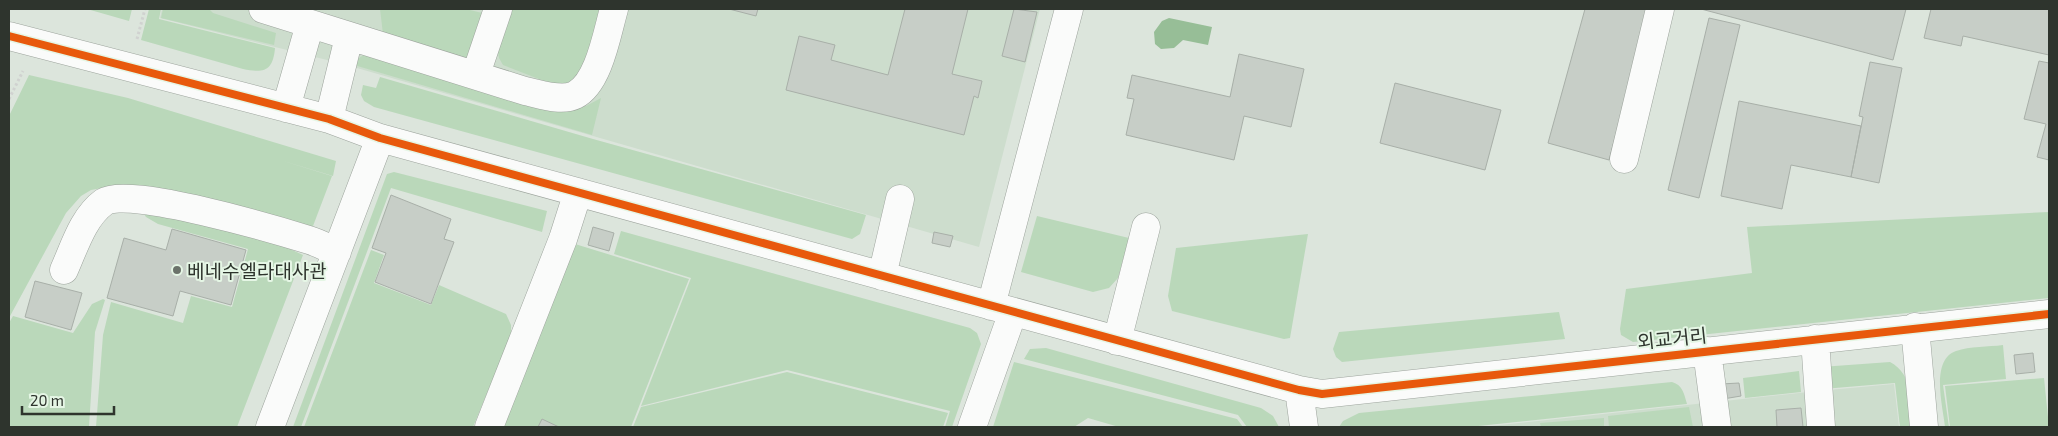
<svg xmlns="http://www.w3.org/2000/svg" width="2058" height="436" viewBox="0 0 2058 436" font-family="'Exo 2','Noto Sans KR',sans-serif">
<rect width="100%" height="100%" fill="#dce5dc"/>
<path fill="#cdddcd" d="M 162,9 L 1040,9 L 979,247 L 343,64 L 160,18 Z
M 1894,384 L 1899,427 L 1482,427 L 1818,391 Z"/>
<path fill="#bad8ba" d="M 87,9 L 132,9 L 129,21 Z
M 149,9 L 161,9 L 159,19 L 275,48 C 273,72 263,73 243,69 L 141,40 Z
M 163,9 L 209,9 L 213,13 L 276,33 L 274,45 L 161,18 Z
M 380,9 L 466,9 L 482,13 L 475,52 L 463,62 L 383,34 Z
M 508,9 L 606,9 L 577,80 L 564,86 L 544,81 L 503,65 L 499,58 L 496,42 Z
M 367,53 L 570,108 L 586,106 L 601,98 L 592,135 L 354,65 L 357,59 Z
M 29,75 L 128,98 L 336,161 L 333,176 L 280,160 L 332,176 L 313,226 L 307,227 L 131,189 L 102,188 L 91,190 L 81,196 L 66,213 L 9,318 L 9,116 Z
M 380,77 L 593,139 L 866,215 L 860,234 L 852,239 L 374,107 L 364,101 L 361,95 L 363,85 L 376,88 Z
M 394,172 L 547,211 L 542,232 L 391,188 L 301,427 L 293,427 L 387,174 Z
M 142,211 L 266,238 L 303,255 L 237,427 L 96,427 L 103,335 L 111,302 L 183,323 L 191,296 L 232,307 L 248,249 L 158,224 L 146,217 Z
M 2049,212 L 2049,298 L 1633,342 L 1621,335 L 1620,329 L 1626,289 L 1752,273 L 1747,227 Z
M 1037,216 L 1129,238 L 1118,278 L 1109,288 L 1093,292 L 1021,272 Z
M 621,231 L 970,328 L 977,333 L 981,344 L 952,427 L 945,427 L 950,411 L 787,370 L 641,406 L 691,278 L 614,254 Z
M 1308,234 L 1290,338 L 1284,339 L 1172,311 L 1168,296 L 1176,248 Z
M 575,244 L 689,279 L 631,427 L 499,427 Z
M 371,250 L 384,255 L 374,283 L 431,305 L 439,285 L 506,314 L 511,325 L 511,335 L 473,427 L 304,427 Z
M 103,299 L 105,300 L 95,332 L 89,427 L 9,427 L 9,323 L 13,316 L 73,333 L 92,304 Z
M 1559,312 L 1565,339 L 1342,362 L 1336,357 L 1333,349 L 1339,332 Z
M 2003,345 L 2006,379 L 1943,385 L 1949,427 L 1945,427 C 1943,407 1930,360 1956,351 C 1970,346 1988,347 2003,345 Z
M 1046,348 L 1261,408 L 1273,416 L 1279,427 L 1247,427 L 1238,415 L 1024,359 L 1030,349 Z
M 1014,362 L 1237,419 L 1243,427 L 1119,427 L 1088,418 L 1074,427 L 993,427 Z
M 1890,362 C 1914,375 1911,403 1913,427 L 1900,427 L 1895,383 L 1823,389 L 1821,367 Z
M 1799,371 L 1801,392 L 1745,398 L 1743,378 Z
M 787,372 L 948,413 L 943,427 L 633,427 L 641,407 Z
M 2044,378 L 2049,427 L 1950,427 L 1945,386 Z
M 1672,382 C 1683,385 1684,394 1687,404 L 1469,427 L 1339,427 L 1343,421 L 1359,413 Z
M 1689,407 L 1693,427 L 1609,427 L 1608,416 Z
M 1604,418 L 1604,427 L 1541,427 L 1540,423 Z"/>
<path fill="#97be97" d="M 1169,18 L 1212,27 L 1208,45 L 1183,40 L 1174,48 L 1161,49 L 1155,44 L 1154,32 L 1162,21 Z"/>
<path fill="#c7cec7" stroke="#a8afa8" d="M 729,9 L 758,9 L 756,16 Z
M 905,9 L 968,9 L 952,74 L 982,81 L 978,98 L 974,96 L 964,135 L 786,90 L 799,36 L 835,45 L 831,60 L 888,75 Z
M 1014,9 L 1037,12 L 1025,62 L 1002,56 Z
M 1585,9 L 1650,9 L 1609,160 L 1548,143 Z
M 1701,9 L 1906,9 L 1893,60 Z
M 1931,9 L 2049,9 L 2049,55 L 1963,36 L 1961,46 L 1924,38 Z
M 1709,18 L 1740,25 L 1699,198 L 1668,190 Z
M 1239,54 L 1304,69 L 1291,127 L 1244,116 L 1234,160 L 1126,135 L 1134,99 L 1127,98 L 1132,75 L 1230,97 Z
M 2039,61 L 2049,63 L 2049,160 L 2037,157 L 2046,124 L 2024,119 Z
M 1870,62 L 1902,68 L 1879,183 L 1851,177 L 1863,117 L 1859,116 Z
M 1395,83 L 1501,110 L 1485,170 L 1380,143 Z
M 1739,101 L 1861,126 L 1851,177 L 1791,165 L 1782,209 L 1721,196 Z
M 391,195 L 451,219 L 444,239 L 454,242 L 431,304 L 375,282 L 386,253 L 372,248 Z
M 593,227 L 614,233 L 609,251 L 588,245 Z
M 172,229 L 246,250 L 231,305 L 180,291 L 173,316 L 107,298 L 124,238 L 166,250 Z
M 934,232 L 953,236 L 950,247 L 932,243 Z
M 35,281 L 82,293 L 71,330 L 25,317 Z
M 2033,353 L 2035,372 L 2016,374 L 2014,355 Z
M 1739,383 L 1741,396 L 1723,399 L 1721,384 Z
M 1801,408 L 1803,427 L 1777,427 L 1776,410 Z
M 542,419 L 559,427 L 538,427 Z"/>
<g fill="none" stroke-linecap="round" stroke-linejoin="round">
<defs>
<path id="minor" d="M 263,9 L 525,91 C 540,94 561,102 575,95 C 599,83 607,33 614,9
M 9,36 L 329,119 L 380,138 L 1299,390 L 1322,394 L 2049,314
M 476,74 L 498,9
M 286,108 L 310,24
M 329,119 L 349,37
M 1624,159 L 1660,9
M 64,270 C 74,248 83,217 104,202 C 128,186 277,230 309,240 C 319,243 328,248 337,252
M 882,276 L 900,199
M 991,306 L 1069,9
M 1915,327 L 1924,427
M 1815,339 L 1821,427
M 1117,341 L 1146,227
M 1707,351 L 1717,427
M 1299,390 L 1304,427
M 270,427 L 380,138
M 489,427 L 563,239 L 578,192
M 972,427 L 1013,312"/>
</defs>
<use href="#minor" stroke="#9da49d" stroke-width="29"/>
<path stroke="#d0d2d0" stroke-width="3" stroke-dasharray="2.5 2.5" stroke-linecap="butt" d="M 137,39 L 145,9
M 9,99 L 23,71"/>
<use href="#minor" stroke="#fafbfa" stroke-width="28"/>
<defs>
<path id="cycleway" d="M 9,36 L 329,119 L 380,138 L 1299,390 L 1322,394 L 2049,314"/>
</defs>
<use href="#cycleway" stroke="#e5f6e5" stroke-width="11"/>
<use href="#cycleway" stroke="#e8590c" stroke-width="8"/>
</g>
<circle fill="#6b726a" stroke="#e5f6e5" stroke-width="2" cx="177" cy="270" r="5"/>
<g text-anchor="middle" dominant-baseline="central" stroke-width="4" stroke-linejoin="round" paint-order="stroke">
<g font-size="19" fill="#2e342d" stroke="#e5f6e5" text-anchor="start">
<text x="187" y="270">베네수엘라대사관</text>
</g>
<g font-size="19" fill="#2e342d" stroke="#e5f6e5">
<text transform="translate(1672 338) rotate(-6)">외교거리</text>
</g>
</g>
<rect width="2058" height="436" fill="none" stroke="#2e342d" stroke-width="20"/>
<path d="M22 406v8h92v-8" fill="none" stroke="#2e342d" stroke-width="2.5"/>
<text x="30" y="406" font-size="15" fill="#2e342d" stroke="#e5f6e5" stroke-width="4" paint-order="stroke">20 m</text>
</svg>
